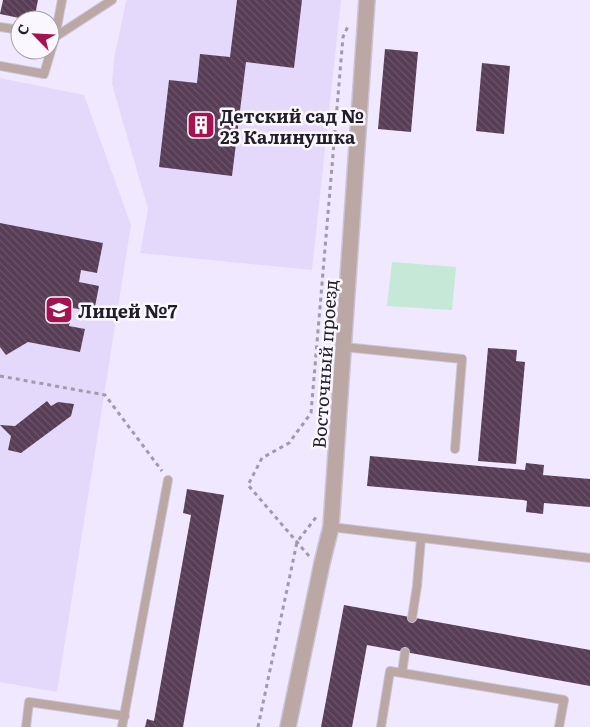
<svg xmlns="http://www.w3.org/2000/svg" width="590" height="727" viewBox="0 0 590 727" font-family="Literata,serif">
<defs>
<pattern id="building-back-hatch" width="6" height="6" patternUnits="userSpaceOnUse" patternTransform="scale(1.25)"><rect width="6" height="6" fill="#573d56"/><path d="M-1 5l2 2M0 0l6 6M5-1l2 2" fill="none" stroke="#6b566b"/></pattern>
</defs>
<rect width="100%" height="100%" fill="#f0e8fe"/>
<path fill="#e5d9fb" d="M 128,0 L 341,0 L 312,270 L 140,253 L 148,209 L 112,84 L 114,59 L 126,1 Z
M 0,78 L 84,95 L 131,225 L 57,692 L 0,682 Z"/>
<path fill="#c5e8d7" d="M 392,262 L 456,267 L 452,310 L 387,306 Z"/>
<path fill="url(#building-back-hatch)" d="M 3,0 L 38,0 L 34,20 L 29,20 L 0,14 Z
M 237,0 L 302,0 L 294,68 L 246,62 L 232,176 L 159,167 L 169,80 L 197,83 L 200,54 L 230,57 Z
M 385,49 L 418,52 L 411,132 L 378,129 Z
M 482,63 L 510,66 L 504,134 L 476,131 Z
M 0,223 L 103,243 L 97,273 L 81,270 L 79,282 L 99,286 L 94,312 L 73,308 L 69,326 L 85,329 L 80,352 L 28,342 L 6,355 L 0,347 Z
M 488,348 L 517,350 L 516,361 L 525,362 L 516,464 L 478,461 Z
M 47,401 L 51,406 L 58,402 L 74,404 L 71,416 L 21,453 L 8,450 L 11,436 L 0,425 L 15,426 Z
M 370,456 L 525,470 L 526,463 L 544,465 L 543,475 L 590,479 L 590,507 L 544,503 L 543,514 L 526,512 L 527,501 L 523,500 L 367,486 Z
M 187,489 L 224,495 L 183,727 L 145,727 L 147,719 L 154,721 L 191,515 L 183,513 Z
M 344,605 L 590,650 L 590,686 L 367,645 L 352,727 L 321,727 Z"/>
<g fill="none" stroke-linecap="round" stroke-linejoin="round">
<defs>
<path id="service" d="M 0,27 L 20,30
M 52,37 L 55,37 L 62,0
M 0,66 L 44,74 L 55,37 L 112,0
M 344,347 L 462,359 L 455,449
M 331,527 L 590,558
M 412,618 L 417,586 L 421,538
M 405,652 L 402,673 L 564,700 L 559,727
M 26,727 L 29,702 L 125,716
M 122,727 L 168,480
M 381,727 L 390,671 L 402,673"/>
<path id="minor" d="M 288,727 L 322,563 L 331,527 L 367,0"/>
</defs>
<use href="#service" stroke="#cbc4d7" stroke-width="10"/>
<use href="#minor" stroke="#cbc4d7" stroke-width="18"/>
<path stroke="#a09aab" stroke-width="3" stroke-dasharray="4 4" stroke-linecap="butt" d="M 0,376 L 105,395 L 162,471
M 309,556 L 248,485 L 262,458 L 289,443 L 311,413 L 343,37 L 349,24
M 258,727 L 297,542 L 317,516"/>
<use href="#service" stroke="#bba7a3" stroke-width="8"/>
<use href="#minor" stroke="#bba7a3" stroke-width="15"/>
</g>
<defs>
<symbol id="building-square" viewBox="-11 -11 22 22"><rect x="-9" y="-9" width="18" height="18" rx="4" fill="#a41251" stroke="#faf8fe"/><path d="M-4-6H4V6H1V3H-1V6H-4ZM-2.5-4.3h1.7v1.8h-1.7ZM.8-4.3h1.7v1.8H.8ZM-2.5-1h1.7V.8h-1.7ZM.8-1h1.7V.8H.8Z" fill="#fff"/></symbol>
<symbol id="school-square" viewBox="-11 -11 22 22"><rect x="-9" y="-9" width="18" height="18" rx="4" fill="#a41251" stroke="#faf8fe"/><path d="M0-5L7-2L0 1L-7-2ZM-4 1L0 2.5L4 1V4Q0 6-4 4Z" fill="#fff"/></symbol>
</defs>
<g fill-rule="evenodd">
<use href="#building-square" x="185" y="109" width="32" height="32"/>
<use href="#school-square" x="43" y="294" width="32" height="32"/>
</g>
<g text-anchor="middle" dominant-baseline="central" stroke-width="5" stroke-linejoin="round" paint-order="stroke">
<g font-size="18" font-weight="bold" fill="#211e28" stroke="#faf8fe" text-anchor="start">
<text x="220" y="115">Детский сад №<tspan x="220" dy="21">23 Калинушка</tspan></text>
<text x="78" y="310">Лицей №7</text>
</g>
<g font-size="18" fill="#211e28" stroke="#faf8fe">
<text transform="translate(324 364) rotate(-86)">Восточный проезд</text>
</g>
</g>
<g transform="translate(35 35) rotate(294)"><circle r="24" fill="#faf8fe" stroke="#a3a1a8"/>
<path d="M0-4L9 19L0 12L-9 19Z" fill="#a41251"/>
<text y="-8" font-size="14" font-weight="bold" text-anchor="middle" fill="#211e28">С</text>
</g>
</svg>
